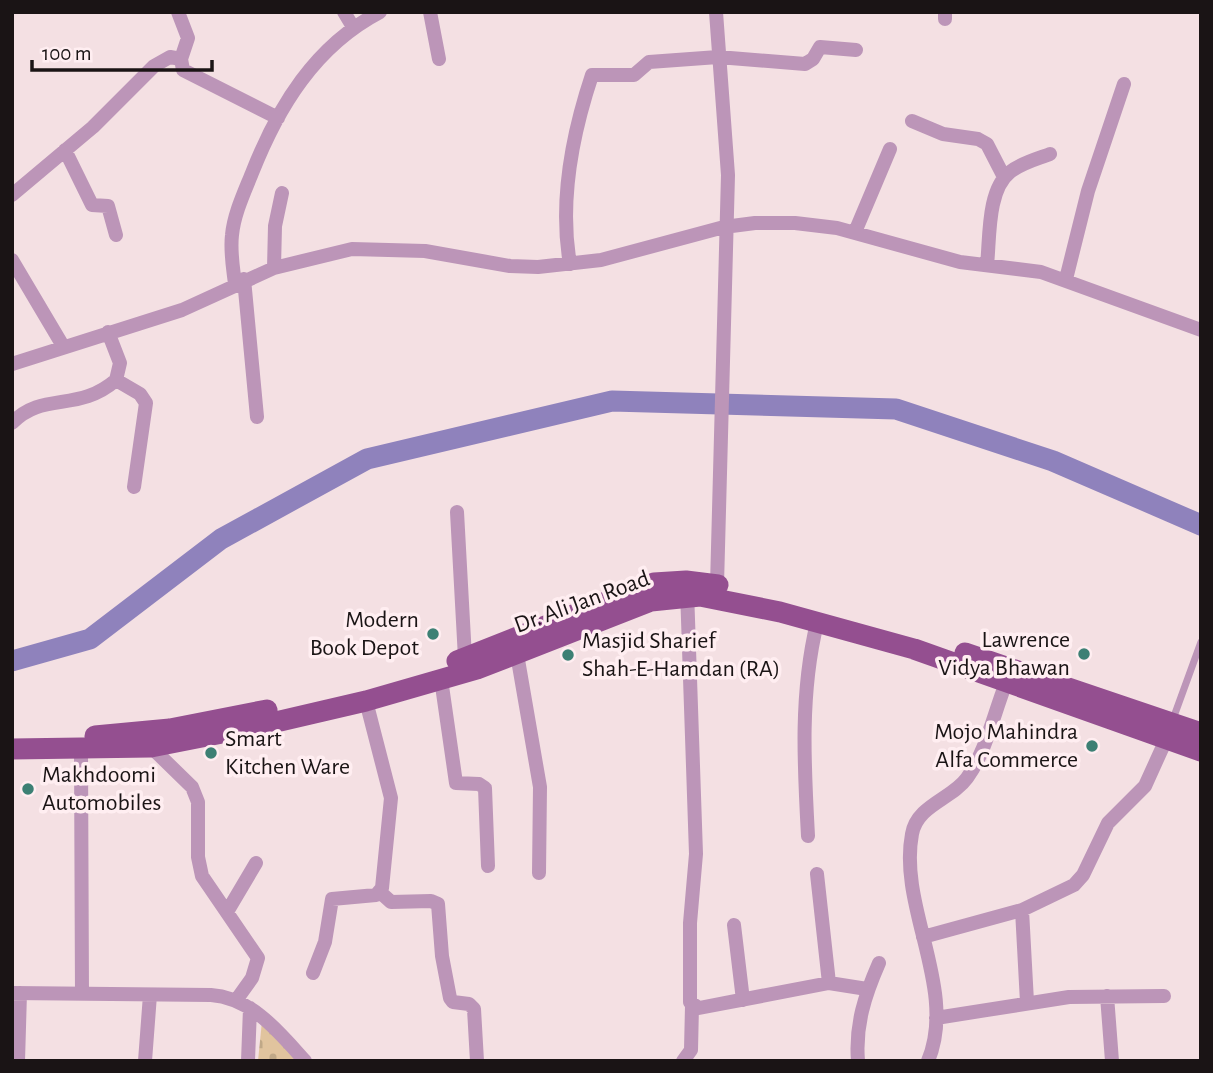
<svg xmlns="http://www.w3.org/2000/svg" width="1213" height="1073" viewBox="0 0 1213 1073" font-family="'Alegreya Sans',sans-serif">
<defs>
<pattern id="cemetery-stones" width="16" height="16" patternUnits="userSpaceOnUse" patternTransform="scale(1.75)"><rect width="16" height="16" fill="#e1c49e"/><path d="M2 7V4a2 2 0 0 1 4 0v3zM10 15v-3a2 2 0 0 1 4 0v3z" fill="#c0a887"/></pattern>
</defs>
<rect width="100%" height="100%" fill="#f4e0e3"/>
<path fill="url(#cemetery-stones)" d="M 262,1021 L 300,1061 L 258,1061 Z"/>
<g fill="none" stroke-linecap="round" stroke-linejoin="round">
<path stroke="#8f82bc" stroke-width="21" d="M 12,661 L 90,639 L 221,539 L 367,459 L 612,401 L 896,409 L 1053,461 L 1201,525"/>
<path stroke="#bc95b8" stroke-width="7" d="M 1173,719 L 1201,642"/>
<path stroke="#bc95b8" stroke-width="14" d="M 178,12 L 188,38 L 181,59 L 183,70 L 278,118
M 344,12 L 353,27
M 430,12 L 439,59
M 716,12 L 728,175 L 717,585
M 945,12 L 945,19
M 912,121 L 943,134 L 978,139 L 987,144 L 1004,177
M 65,150 L 92,205 L 108,206 L 116,235
M 12,195 L 93,127 L 154,66 L 170,57 L 181,59
M 855,232 L 890,149
M 12,260 L 63,346
M 570,264 C 559,201 572,135 592,75 L 634,75 L 649,62 L 718,57 L 805,64 L 813,59 L 820,47 L 856,50
M 987,265 C 990,238 987,190 1010,172 C 1021,163 1037,159 1050,154
M 274,268 L 275,226 L 282,193
M 244,279 L 257,417
M 1066,279 L 1088,191 L 1124,84
M 235,284 C 233,267 230,252 232,235 C 234,214 244,193 252,173 C 278,107 315,46 380,12
M 12,364 L 182,310 L 274,268 L 352,249 L 425,251 L 510,266 L 538,267 L 601,260 L 724,227 L 755,223 L 795,223 L 837,228 L 960,262 L 1041,272 L 1201,330
M 116,380 L 140,394 L 146,403 L 134,487
M 12,423 C 43,391 78,413 116,380 L 120,363 L 108,332
M 457,512 L 465,658
M 687,590 L 696,854 L 690,923 L 690,1002 L 699,1008 L 829,983 L 867,989
M 517,654 L 540,787 L 539,873
M 441,679 L 456,783 L 479,784 L 485,788 L 488,866
M 151,747 L 192,787 L 198,802 L 198,857 L 202,876 L 258,958 L 252,978 L 237,999
M 81,749 L 82,994
M 808,836 C 804,764 800,693 817,623
M 817,874 L 829,983
M 380,892 L 391,902 L 431,901 L 438,904 L 442,956 L 450,998 L 453,1002 L 469,1004 L 474,1009 L 477,1061
M 1022,910 L 1027,1002
M 227,912 L 256,863
M 734,925 L 743,1000
M 923,937 L 1022,910 L 1074,885 L 1083,875 L 1108,823 L 1145,786 L 1169,733
M 313,973 L 325,942 L 332,899 L 376,895 L 382,888 L 391,798 L 366,701
M 12,993 L 211,995 C 252,998 279,1032 305,1061
M 1107,996 L 1112,1061
M 936,1018 L 1069,997 L 1164,996
M 18,1061 L 20,993
M 145,1061 L 150,995
M 248,1061 L 250,1008
M 683,1061 L 691,1050 L 692,1006
M 858,1061 C 855,1025 865,995 879,963
M 928,1061 C 958,989 898,907 912,834 C 917,805 952,799 967,778 C 986,752 994,713 1006,683"/>
<path stroke="#944f90" stroke-width="21" d="M 965,653 L 1201,733
M 457,661 L 654,583 L 686,581 L 718,585
M 95,736 L 170,729 L 267,710
M 12,749 L 151,747 L 263,725 L 366,701 L 477,669 L 651,601 L 700,596 L 780,612 L 914,649 L 1201,751"/>
</g>
<g fill="#3d8074" stroke="#ffeef1" stroke-width="2.5">
<circle cx="433" cy="634" r="7"/>
<circle cx="1084" cy="654" r="7"/>
<circle cx="568" cy="655" r="7"/>
<circle cx="1092" cy="746" r="7"/>
<circle cx="211" cy="753" r="7"/>
<circle cx="28" cy="789" r="7"/>
</g>
<g text-anchor="middle" dominant-baseline="central" stroke-width="7" stroke-linejoin="round" paint-order="stroke">
<g font-size="24" fill="#1a1415" stroke="#ffeef1">
<text transform="translate(582 602) rotate(-20)">Dr. Ali Jan Road</text>
</g>
<g font-size="24" fill="#1a1415" stroke="#ffeef1" text-anchor="end">
<text x="419" y="620">Modern<tspan x="419" dy="28">Book Depot</tspan></text>
<text x="1070" y="640">Lawrence<tspan x="1070" dy="28">Vidya Bhawan</tspan></text>
<text x="582" y="641" text-anchor="start">Masjid Sharief<tspan x="582" dy="28">Shah-E-Hamdan (RA)</tspan></text>
<text x="1078" y="732">Mojo Mahindra<tspan x="1078" dy="28">Alfa Commerce</tspan></text>
<text x="225" y="739" text-anchor="start">Smart<tspan x="225" dy="28">Kitchen Ware</tspan></text>
<text x="42" y="775" text-anchor="start">Makhdoomi<tspan x="42" dy="28">Automobiles</tspan></text>
</g>
</g>
<rect width="1213" height="1073" fill="none" stroke="#1a1415" stroke-width="28"/>
<path d="M32 60v10h180v-10" fill="none" stroke="#1a1415" stroke-width="3.5"/>
<text x="42" y="60" font-size="21" fill="#1a1415" stroke="#ffeef1" stroke-width="5" paint-order="stroke">100 m</text>
</svg>
